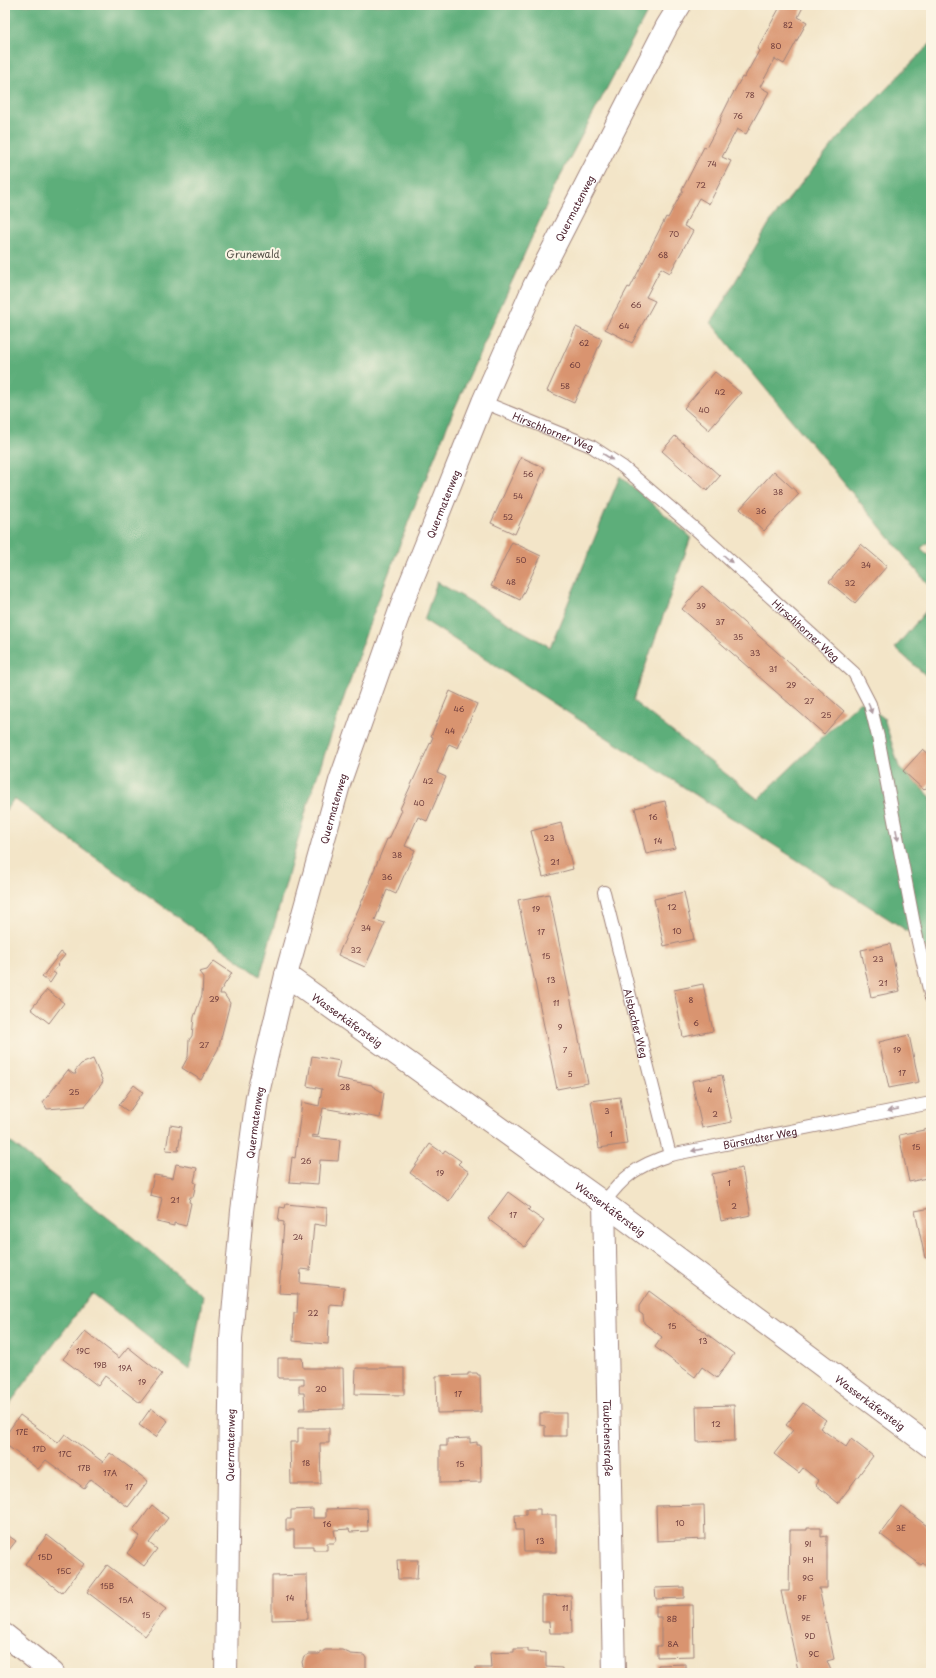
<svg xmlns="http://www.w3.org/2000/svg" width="936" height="1678" viewBox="0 0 936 1678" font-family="'Playpen Sans',sans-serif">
<rect width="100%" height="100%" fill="#fcf5e5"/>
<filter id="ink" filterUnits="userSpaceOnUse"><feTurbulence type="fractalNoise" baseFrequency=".025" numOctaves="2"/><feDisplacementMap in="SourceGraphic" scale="8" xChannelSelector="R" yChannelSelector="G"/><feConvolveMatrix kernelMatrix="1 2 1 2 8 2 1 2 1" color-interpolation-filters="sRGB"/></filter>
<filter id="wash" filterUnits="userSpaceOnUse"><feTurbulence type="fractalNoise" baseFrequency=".012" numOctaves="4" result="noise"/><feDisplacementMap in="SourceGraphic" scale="16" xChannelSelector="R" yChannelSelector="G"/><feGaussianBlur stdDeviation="0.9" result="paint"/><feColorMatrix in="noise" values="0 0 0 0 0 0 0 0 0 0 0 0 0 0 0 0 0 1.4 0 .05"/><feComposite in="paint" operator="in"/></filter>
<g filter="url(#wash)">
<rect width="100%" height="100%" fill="#f3e5c8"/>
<path fill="#5dae7a" stroke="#546652" d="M 5,5 L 651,5 L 556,184 L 453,412 L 413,510 L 367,630 L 309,800 L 260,976 L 14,799 L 5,811 Z
M 931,43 L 931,540 L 921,548 L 931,558 L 931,588 L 711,323 L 770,222 L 839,137 Z
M 620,476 L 691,537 L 633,701 L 758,799 L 860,701 L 884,718 L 899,767 L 931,797 L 931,953 L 909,932 L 424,620 L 437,582 L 550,647 Z
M 931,605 L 931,680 L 895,648 Z
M 5,1138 L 130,1235 L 203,1296 L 190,1370 L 92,1293 L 5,1410 Z"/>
<g id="blocks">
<path fill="#d99470" d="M 784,5 L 804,5 L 798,17 L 807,22 L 784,64 L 775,59 L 760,87 L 769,92 L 746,134 L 737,129 L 722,157 L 731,161 L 709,204 L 699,198 L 684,226 L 693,231 L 670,273 L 661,268 L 646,297 L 655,301 L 632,343 L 605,329 L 628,287 L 630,288 L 666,217 L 668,218 L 683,190 L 682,190 L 704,147 L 706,148 L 721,120 L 720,119 L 730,99 L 742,77 L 744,78 L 759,51 L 757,49 L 780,7 L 782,8 Z
M 576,327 L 602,339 L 574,403 L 547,391 Z
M 715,372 L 741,393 L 709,430 L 684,408 Z
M 675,436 L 720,476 L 707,491 L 662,451 Z
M 521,457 L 545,468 L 515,534 L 491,523 Z
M 774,471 L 799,494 L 764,531 L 740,509 Z
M 512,542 L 541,556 L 520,600 L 491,586 Z
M 861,544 L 887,566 L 855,603 L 829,582 Z
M 702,586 L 844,711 L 824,734 L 682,609 Z
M 450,691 L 477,704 L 458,748 L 449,744 L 437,773 L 446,777 L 427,821 L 418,817 L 405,846 L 415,850 L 396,894 L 387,890 L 375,920 L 385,923 L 365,967 L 338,955 L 370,883 L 369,882 L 387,839 L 389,839 L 402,810 L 400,809 L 433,737 L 431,736 Z
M 923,749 L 931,756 L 931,783 L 924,790 L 903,771 Z
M 665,801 L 675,848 L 646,854 L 635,808 Z
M 561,823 L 573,869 L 543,877 L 531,831 Z
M 684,892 L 694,939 L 664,946 L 654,899 Z
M 549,894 L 588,1083 L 557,1089 L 518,900 Z
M 890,944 L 900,991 L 871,997 L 861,950 Z
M 61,952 L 65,955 L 57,965 L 58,966 L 53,972 L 56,974 L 50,983 L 42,977 Z
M 214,961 L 232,973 L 221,990 L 220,994 L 224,994 L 230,1003 L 218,1049 L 201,1080 L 182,1068 L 188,1057 L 189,1040 L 192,1036 L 194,1017 L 202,995 L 203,977 L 199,972 L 207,970 Z
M 703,984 L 713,1031 L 683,1037 L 674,990 Z
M 47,990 L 64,1003 L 49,1023 L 31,1009 Z
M 909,1035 L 919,1082 L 889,1088 L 879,1042 Z
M 312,1056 L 340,1061 L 336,1078 L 372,1085 L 372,1086 L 384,1093 L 380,1118 L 323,1108 L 318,1136 L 312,1135 L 312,1137 L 340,1140 L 338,1161 L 320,1160 L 318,1184 L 289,1182 L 292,1157 L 295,1158 L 302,1102 L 319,1106 L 322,1089 L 307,1086 Z
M 93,1059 L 103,1082 L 85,1106 L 47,1109 L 43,1102 L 68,1070 L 73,1074 L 76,1074 L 75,1071 L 81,1064 Z
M 722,1075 L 732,1122 L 702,1128 L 692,1081 Z
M 134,1085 L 143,1092 L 129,1112 L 119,1105 Z
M 620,1097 L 627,1144 L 599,1148 L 591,1101 Z
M 170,1125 L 182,1127 L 178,1151 L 166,1150 Z
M 929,1129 L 931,1140 L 931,1177 L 909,1182 L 899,1135 Z
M 430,1144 L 443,1153 L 445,1150 L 461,1161 L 458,1164 L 469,1172 L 449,1201 L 410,1173 Z
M 176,1164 L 197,1168 L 194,1182 L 196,1183 L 193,1197 L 190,1197 L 189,1202 L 191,1203 L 186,1226 L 174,1223 L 174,1226 L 157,1222 L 162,1198 L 150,1195 L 154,1175 L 173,1178 Z
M 742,1168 L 751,1215 L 721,1221 L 712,1174 Z
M 508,1192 L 530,1208 L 528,1210 L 544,1221 L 525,1247 L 488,1219 Z
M 286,1204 L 327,1208 L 326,1226 L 314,1224 L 310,1270 L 301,1269 L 300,1283 L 344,1287 L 343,1306 L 330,1305 L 328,1344 L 293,1341 L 294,1313 L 297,1313 L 298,1294 L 279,1293 L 284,1222 L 278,1221 L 280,1207 L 285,1208 Z
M 931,1208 L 931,1256 L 925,1258 L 915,1211 Z
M 649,1291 L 734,1354 L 717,1378 L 702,1367 L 695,1377 L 655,1347 L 662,1337 L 644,1323 L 643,1315 L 639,1312 L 639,1306 Z
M 85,1331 L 119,1358 L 128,1347 L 162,1374 L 140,1403 L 105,1376 L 98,1386 L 63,1359 Z
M 278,1358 L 302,1358 L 303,1368 L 343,1368 L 344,1409 L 299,1410 L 300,1408 L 305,1408 L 304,1393 L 299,1393 L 299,1385 L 304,1385 L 304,1378 L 278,1378 Z
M 356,1368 L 404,1368 L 404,1395 L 355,1394 Z
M 468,1373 L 477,1373 L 478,1375 L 480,1375 L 481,1412 L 437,1413 L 436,1376 L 468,1375 Z
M 803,1403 L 826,1420 L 820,1428 L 846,1447 L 851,1439 L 873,1456 L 838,1503 L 816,1485 L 819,1481 L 803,1468 L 799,1473 L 774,1454 L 793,1430 L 786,1425 Z
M 734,1405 L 735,1441 L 697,1442 L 696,1406 Z
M 151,1408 L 168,1421 L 156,1437 L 139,1425 Z
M 540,1413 L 566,1413 L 566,1436 L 545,1436 L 545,1426 L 540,1425 Z
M 20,1415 L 58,1443 L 65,1434 L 103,1462 L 110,1453 L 148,1481 L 128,1507 L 91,1479 L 84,1488 L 46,1460 L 38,1469 L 5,1444 L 5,1436 Z
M 298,1428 L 329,1428 L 329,1443 L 320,1443 L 321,1484 L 291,1484 L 290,1442 L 298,1442 Z
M 470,1438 L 470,1443 L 477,1442 L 477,1445 L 480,1445 L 481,1482 L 440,1483 L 440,1446 L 447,1446 L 447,1439 Z
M 152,1505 L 168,1518 L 149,1543 L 157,1549 L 144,1566 L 127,1553 L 140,1536 L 133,1531 Z
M 704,1505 L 705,1539 L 657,1541 L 656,1506 Z
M 901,1506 L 931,1529 L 931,1569 L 923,1563 L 921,1565 L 880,1534 Z
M 367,1508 L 368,1531 L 350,1532 L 349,1529 L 334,1530 L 336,1540 L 334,1543 L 327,1543 L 327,1550 L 313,1550 L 313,1546 L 294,1546 L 294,1530 L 286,1530 L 286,1519 L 291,1519 L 291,1510 L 313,1509 L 313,1518 L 326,1518 L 326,1509 Z
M 526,1509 L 540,1509 L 540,1515 L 556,1515 L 556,1552 L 524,1552 L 523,1530 L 516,1530 L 515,1515 L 526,1515 Z
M 807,1528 L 821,1528 L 821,1537 L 827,1536 L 827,1588 L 819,1588 L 834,1659 L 827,1661 L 832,1673 L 790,1673 L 798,1670 L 781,1591 L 789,1591 L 790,1530 L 807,1530 Z
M 6,1534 L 16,1541 L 5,1555 L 5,1535 Z
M 47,1535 L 84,1564 L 62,1593 L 25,1564 Z
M 397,1560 L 418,1560 L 417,1579 L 398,1579 Z
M 107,1565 L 166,1609 L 145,1636 L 87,1592 Z
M 307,1575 L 308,1619 L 272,1620 L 272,1576 Z
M 684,1587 L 684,1598 L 656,1599 L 655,1588 Z
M 571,1595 L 572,1633 L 550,1633 L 549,1622 L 542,1622 L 542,1596 Z
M 693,1605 L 694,1656 L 657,1657 L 657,1646 L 661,1646 L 661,1617 L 656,1617 L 656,1606 Z
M 514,1649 L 528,1649 L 528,1652 L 546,1653 L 546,1667 L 562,1668 L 562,1673 L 475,1673 L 475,1668 L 491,1668 L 490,1653 L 514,1652 Z
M 325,1650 L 342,1650 L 351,1654 L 364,1655 L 366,1658 L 366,1673 L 308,1673 L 304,1671 L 302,1662 L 304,1657 L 309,1654 L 319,1654 Z
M 686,1664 L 686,1673 L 658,1673 L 658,1665 Z"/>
</g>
</g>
<g filter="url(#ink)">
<use href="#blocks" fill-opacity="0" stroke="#9e827a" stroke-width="1"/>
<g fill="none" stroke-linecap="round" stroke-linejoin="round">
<defs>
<g id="lane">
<path id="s1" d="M 483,402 L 591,446 L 623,467 L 700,533 L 854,673 L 870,704 L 878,737 L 915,929 L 931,998"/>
<path id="s2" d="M 604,892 L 670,1155"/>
<path id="s3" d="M 604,1203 C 623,1176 639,1165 670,1155 L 931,1103"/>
</g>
<g id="street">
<path id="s4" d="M 286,975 L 604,1203 L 931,1447"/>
<path id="s5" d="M 604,1203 L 614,1673"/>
<path d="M 5,1635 L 53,1673"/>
<path id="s6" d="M 226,1673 L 231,1338 L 242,1211 L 257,1097 L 286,975 L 340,781 L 404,599 L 421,557 L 483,402 L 534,286 L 667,26 L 680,5"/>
</g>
</defs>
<use href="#lane" stroke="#9e827a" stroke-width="14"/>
<use href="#street" stroke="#9e827a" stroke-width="24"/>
<use href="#lane" stroke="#fff" stroke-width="12"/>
<use href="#street" stroke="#fff" stroke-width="22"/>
</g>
<defs><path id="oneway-solid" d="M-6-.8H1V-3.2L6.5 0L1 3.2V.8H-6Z"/></defs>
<g fill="#ae9aa0">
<use href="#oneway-solid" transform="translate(608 457) rotate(33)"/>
<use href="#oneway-solid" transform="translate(728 559) rotate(42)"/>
<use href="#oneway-solid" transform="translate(870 708) rotate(72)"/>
<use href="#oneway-solid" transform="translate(897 835) rotate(79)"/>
<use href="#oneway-solid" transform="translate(893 1110) rotate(169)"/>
<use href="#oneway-solid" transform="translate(697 1150) rotate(169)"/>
</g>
</g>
<g text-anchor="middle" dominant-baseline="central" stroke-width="4" stroke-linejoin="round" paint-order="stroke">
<g font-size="8" fill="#6e3c3c">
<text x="788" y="25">82</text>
<text x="776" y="46">80</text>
<text x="750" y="95">78</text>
<text x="738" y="116">76</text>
<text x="712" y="164">74</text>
<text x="701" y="185">72</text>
<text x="674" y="234">70</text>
<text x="663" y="255">68</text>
<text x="636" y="305">66</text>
<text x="624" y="326">64</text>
<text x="584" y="343">62</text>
<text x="575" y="365">60</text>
<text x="565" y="386">58</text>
<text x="720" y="392">42</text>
<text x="704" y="410">40</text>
<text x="528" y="474">56</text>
<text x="778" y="492">38</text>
<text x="518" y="496">54</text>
<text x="761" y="511">36</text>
<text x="508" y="517">52</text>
<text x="521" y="560">50</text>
<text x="866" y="565">34</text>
<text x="511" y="582">48</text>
<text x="850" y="583">32</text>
<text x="701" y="606">39</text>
<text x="720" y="622">37</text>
<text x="738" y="637">35</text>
<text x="755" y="653">33</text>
<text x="773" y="669">31</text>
<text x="791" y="685">29</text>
<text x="809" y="701">27</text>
<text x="459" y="709">46</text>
<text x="826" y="715">25</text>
<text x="450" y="731">44</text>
<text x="428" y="781">42</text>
<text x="419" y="803">40</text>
<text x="653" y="817">16</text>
<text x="549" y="838">23</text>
<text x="658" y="841">14</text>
<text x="397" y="855">38</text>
<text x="555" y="862">21</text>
<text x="387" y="877">36</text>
<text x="672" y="907">12</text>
<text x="536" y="909">19</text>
<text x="366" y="928">34</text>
<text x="677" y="931">10</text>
<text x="541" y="932">17</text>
<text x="356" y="950">32</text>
<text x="546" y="956">15</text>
<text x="878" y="959">23</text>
<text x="551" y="980">13</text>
<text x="883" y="983">21</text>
<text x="214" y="999">29</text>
<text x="691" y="1000">8</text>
<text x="556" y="1003">11</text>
<text x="696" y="1023">6</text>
<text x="560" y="1027">9</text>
<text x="204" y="1045">27</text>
<text x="565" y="1050">7</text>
<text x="897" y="1050">19</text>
<text x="902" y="1073">17</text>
<text x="570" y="1074">5</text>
<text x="345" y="1087">28</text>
<text x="710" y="1090">4</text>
<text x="74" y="1092">25</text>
<text x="607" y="1111">3</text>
<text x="715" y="1114">2</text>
<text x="611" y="1134">1</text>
<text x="916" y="1147">15</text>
<text x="306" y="1161">26</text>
<text x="440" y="1173">19</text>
<text x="729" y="1183">1</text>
<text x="175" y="1200">21</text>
<text x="734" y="1206">2</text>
<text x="513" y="1215">17</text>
<text x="298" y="1237">24</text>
<text x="313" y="1313">22</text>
<text x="672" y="1326">15</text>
<text x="703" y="1341">13</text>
<text x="83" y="1351">19C</text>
<text x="100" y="1365">19B</text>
<text x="125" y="1368">19A</text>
<text x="142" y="1382">19</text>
<text x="321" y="1389">20</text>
<text x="458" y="1394">17</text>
<text x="716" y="1424">12</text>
<text x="22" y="1432">17E</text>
<text x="39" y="1449">17D</text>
<text x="65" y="1454">17C</text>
<text x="306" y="1463">18</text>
<text x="460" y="1464">15</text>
<text x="84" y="1468">17B</text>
<text x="110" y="1473">17A</text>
<text x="129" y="1487">17</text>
<text x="680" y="1523">10</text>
<text x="327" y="1524">16</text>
<text x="901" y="1528">3E</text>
<text x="540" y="1541">13</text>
<text x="808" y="1544">9I</text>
<text x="45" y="1557">15D</text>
<text x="808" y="1560">9H</text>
<text x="64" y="1571">15C</text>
<text x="808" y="1578">9G</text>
<text x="107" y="1586">15B</text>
<text x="290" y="1598">14</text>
<text x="802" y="1598">9F</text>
<text x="126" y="1600">15A</text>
<text x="565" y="1608">11</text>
<text x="146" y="1615">15</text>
<text x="806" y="1618">9E</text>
<text x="672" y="1619">8B</text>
<text x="810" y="1636">9D</text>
<text x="673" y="1644">8A</text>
<text x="814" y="1654">9C</text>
</g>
<g font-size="10" fill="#4a1f2b" stroke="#fcf5e5">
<text stroke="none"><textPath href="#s6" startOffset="1524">Quermatenweg</textPath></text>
<text stroke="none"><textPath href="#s1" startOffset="76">Hirschhorner Weg</textPath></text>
<text stroke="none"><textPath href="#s6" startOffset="1200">Quermatenweg</textPath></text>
<text stroke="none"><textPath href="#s1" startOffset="400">Hirschhorner Weg</textPath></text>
<text stroke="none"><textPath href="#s6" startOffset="876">Quermatenweg</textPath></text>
<text stroke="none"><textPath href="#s4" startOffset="76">Wasserkäfersteig</textPath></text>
<text stroke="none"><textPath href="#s2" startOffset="135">Alsbacher Weg</textPath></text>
<text stroke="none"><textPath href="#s6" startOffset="552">Quermatenweg</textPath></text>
<text stroke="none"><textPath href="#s3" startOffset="175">Bürstadter Weg</textPath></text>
<text stroke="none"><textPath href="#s4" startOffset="400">Wasserkäfersteig</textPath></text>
<text stroke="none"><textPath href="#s4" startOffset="724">Wasserkäfersteig</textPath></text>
<text stroke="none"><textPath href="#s5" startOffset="235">Täubchenstraße</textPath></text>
<text stroke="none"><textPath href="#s6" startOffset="228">Quermatenweg</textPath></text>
</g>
<g font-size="10" fill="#565249" stroke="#fcf5e5">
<text x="253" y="253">Grunewald</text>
</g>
</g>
<rect width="936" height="1678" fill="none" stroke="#fcf5e5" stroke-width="20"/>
</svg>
